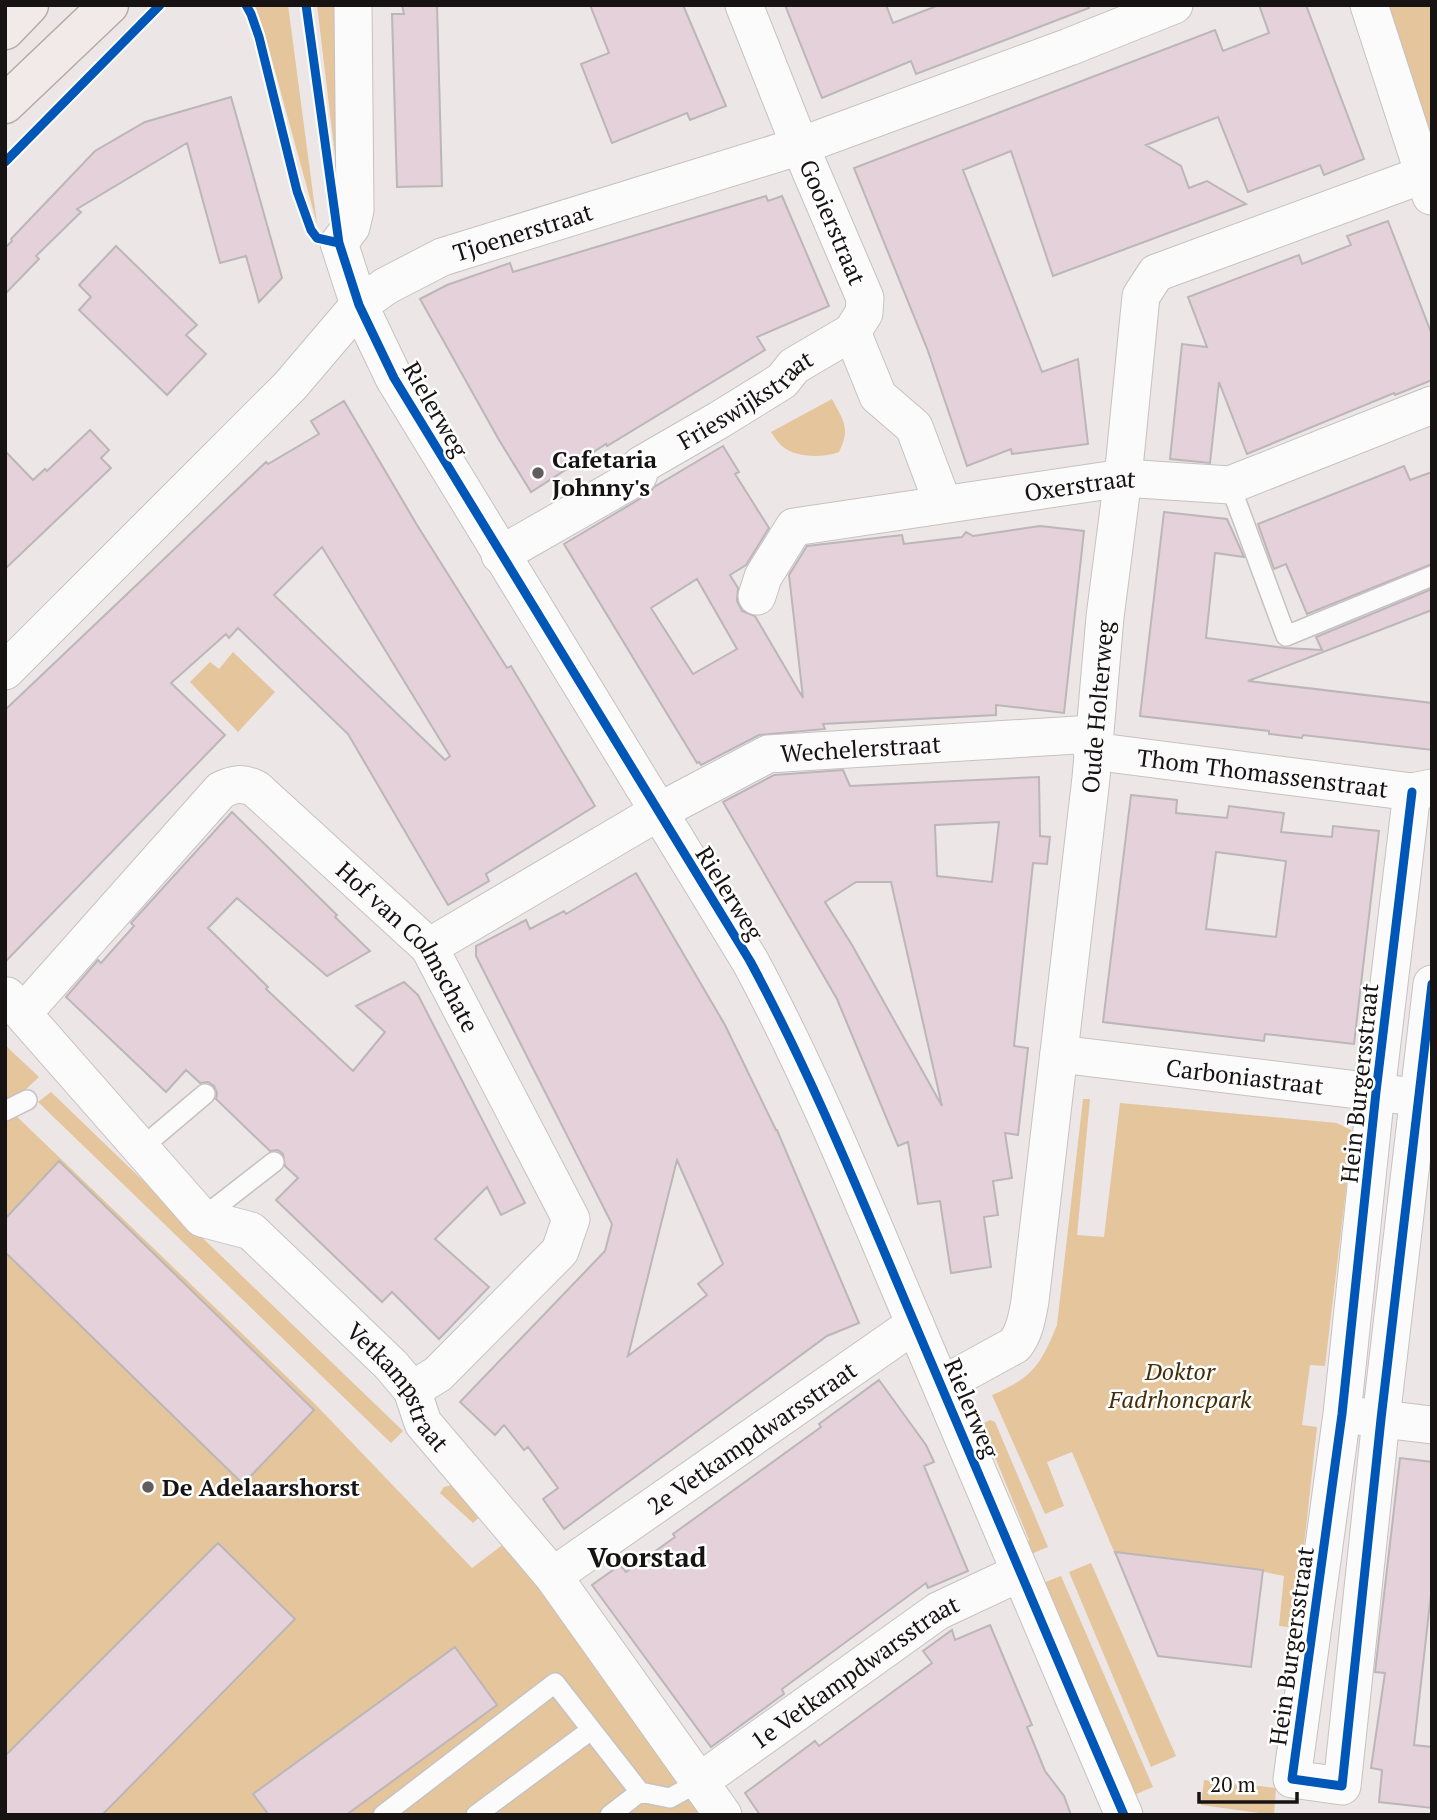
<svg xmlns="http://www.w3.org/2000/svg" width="1437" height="1820" viewBox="0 0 1437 1820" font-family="'PT Serif',serif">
<rect width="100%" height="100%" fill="#ece6e6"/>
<path fill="#e4c59c" d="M 255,5 L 288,5 L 317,224 L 264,31 Z
M 317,5 L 341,5 L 341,206 Z
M 1386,5 L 1432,5 L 1432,181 L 1421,148 L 1430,134 Z
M 832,399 C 843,420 851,428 839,452 C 823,458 795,458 782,446 C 778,443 774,436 771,432 Z
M 233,652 L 275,692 L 238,732 L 190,682 L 210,662 L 219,669 Z
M 5,1045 L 39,1077 L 7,1107 L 315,1404 L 472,1568 L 505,1543 L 704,1815 L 5,1815 Z
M 51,1092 L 403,1431 L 391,1443 L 38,1102 Z
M 1083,1099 L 1090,1099 L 1077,1235 L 1104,1237 L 1120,1103 L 1337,1123 L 1353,1131 L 1325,1366 L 1310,1365 L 1302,1425 L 1317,1427 L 1295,1628 L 1279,1626 L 1284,1576 L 1245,1568 L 1115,1554 L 1072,1452 L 1047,1462 L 1064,1506 L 1045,1514 L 992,1395 C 1033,1377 1040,1366 1057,1325 Z
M 990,1420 L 995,1422 L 1048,1547 L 1026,1556 L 1024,1551 L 1029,1540 L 990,1445 L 976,1439 L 973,1429 Z
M 455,1484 L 486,1511 L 473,1523 L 440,1493 L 444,1487 Z
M 1091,1563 L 1176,1756 L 1151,1767 L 1069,1572 Z
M 1061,1576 L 1153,1787 L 1127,1798 L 1124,1772 L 1082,1670 L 1070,1663 L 1068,1658 L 1072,1645 L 1051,1596 L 1041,1592 L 1038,1585 Z
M 1204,1780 L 1276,1788 L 1274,1815 L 1201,1805 Z"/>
<path fill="#e4d1da" stroke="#bbb6b7" stroke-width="2" fill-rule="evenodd" d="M 402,5 L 437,5 L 442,186 L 397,187 L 392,14 L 404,14 Z
M 590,5 L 683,5 L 726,106 L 690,120 L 687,113 L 612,143 L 581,64 L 609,53 Z
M 785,5 L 886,5 L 893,23 L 939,5 L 1088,5 L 1089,8 L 916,74 L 911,61 L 822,98 Z
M 1259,5 L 1306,5 L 1364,159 L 1324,175 L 1320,165 L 1248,192 L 1218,117 L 1146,145 L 1181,166 L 1189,188 L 1207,181 L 1246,204 L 1053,276 L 1011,151 L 963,170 L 1042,372 L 1078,359 L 1088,444 L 1012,454 L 1011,449 L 967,466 L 928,351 L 854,168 L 1215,30 L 1223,51 L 1269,33 Z
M 231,97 L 282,278 L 259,302 L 246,256 L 220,263 L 187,143 L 77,209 L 81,212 L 36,256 L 39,259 L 5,294 L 5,248 L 12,241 L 11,239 L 95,151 L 145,122 Z
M 766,196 L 768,201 L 782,196 L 829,306 L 757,337 L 765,350 L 607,446 L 606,444 L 531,492 L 499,440 L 420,299 L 447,285 L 510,263 L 513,272 Z
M 1388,221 L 1432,335 L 1432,380 L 1395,395 L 1394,393 L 1247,454 L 1219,382 L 1210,463 L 1170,459 L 1182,344 L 1207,347 L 1188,297 L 1299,255 L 1302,264 L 1351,245 L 1347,236 Z
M 116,246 L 197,325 L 186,335 L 206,354 L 167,395 L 79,310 L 91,297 L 79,285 Z
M 344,401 L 417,525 L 507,668 L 511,666 L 595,806 L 486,874 L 489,881 L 448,905 L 348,734 L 238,628 L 229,638 L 226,634 L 171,683 L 225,735 L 5,962 L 5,710 L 266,462 L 268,464 L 319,434 L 311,421 ZM 322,547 L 450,756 L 445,760 L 274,595 Z
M 90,430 L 109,450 L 101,458 L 111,468 L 5,569 L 5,451 L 33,480 L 45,469 L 47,471 Z
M 723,446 L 739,472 L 735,474 L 769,528 L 746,565 L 730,575 L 738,588 L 737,601 L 742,611 L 755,616 L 803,698 L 789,575 L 807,546 L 902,535 L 904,544 L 962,537 L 966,532 L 973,536 L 1040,526 L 1084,531 L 1064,713 L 996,705 L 996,715 L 823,724 L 825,729 L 759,735 L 701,765 L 699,762 L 697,763 L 564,544 L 648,494 L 654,487 ZM 697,579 L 737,649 L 693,674 L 651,608 Z
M 1404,466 L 1410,480 L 1432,472 L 1432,564 L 1307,614 L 1286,564 L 1274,569 L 1258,524 Z
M 1164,512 L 1227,519 L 1244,557 L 1215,553 L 1206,638 L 1285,648 L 1322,650 L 1316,637 L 1432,589 L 1432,610 L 1248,681 L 1432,703 L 1432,750 L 1303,735 L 1302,738 L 1286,736 L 1269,734 L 1269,731 L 1140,716 Z
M 843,770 L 850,786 L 1039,777 L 1040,836 L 1050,837 L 1047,864 L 1033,863 L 1014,1046 L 1028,1048 L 1018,1135 L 1005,1133 L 1012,1178 L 993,1181 L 998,1215 L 984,1217 L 991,1267 L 951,1273 L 940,1201 L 918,1204 L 908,1142 L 898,1146 L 837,999 L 723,802 L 774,775 ZM 999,822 L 992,882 L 937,876 L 935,825 ZM 856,882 L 891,882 L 942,1106 L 852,945 L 825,902 Z
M 1131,795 L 1177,800 L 1176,813 L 1227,818 L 1229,806 L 1284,813 L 1281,832 L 1332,837 L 1333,826 L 1379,831 L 1354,1044 L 1265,1034 L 1264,1041 L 1103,1022 ZM 1216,852 L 1286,861 L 1276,937 L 1206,929 Z
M 232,812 L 337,915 L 335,917 L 370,951 L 327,976 L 237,898 L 208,928 L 268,987 L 266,989 L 353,1071 L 385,1032 L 356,1006 L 404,982 L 418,995 L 525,1203 L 501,1215 L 487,1187 L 435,1239 L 489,1287 L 439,1339 L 392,1292 L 382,1302 L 276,1200 L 298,1178 L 285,1166 L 283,1154 L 278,1150 L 270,1151 L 216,1099 L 217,1093 L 214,1086 L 208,1082 L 200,1083 L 186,1070 L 166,1092 L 66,997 L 98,960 L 101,963 L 134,926 L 131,923 Z
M 636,873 L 725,1025 L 776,1130 L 777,1130 L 859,1323 L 827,1336 L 564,1529 L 543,1499 L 558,1488 L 528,1447 L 524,1450 L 504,1425 L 495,1435 L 460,1402 L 605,1251 L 612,1224 L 476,956 L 476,946 L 526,920 L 530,929 L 564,911 L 566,914 ZM 677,1160 L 723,1264 L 698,1284 L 707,1295 L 628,1356 Z
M 59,1161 L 314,1410 L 243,1484 L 5,1252 L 5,1219 Z
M 879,1380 L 926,1445 L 934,1462 L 924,1466 L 968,1571 L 928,1588 L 926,1583 L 782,1689 L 784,1694 L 711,1747 L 592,1585 L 620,1565 L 626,1572 L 675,1537 L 673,1534 L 821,1427 L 819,1424 Z
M 1400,1458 L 1432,1462 L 1432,1585 L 1414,1745 L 1432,1747 L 1432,1808 L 1379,1802 L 1382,1770 L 1371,1768 L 1385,1673 L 1375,1672 Z
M 218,1543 L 295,1619 L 102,1815 L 5,1815 L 5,1756 Z
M 1115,1552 L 1263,1570 L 1251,1667 L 1158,1656 Z
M 990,1625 L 1032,1725 L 1027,1727 L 1045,1771 L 1064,1796 L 1071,1815 L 760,1815 L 745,1793 L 815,1741 L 819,1746 L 932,1663 L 923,1651 L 952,1630 L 955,1640 Z
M 455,1647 L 497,1705 L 346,1815 L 269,1815 L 253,1794 Z"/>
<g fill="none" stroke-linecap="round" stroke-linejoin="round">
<defs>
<path id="service" d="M 1230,485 L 1286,636 L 1432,576
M 5,1111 L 27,1100
M 140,1149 L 205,1094
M 202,1218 L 274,1162
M 383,1815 L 555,1683 L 640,1792
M 476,1815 L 591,1730
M 610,1815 L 640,1792 L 670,1798 L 699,1782"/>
<g id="minor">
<path d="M 353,5 L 355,210 L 351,227 L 339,243 L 359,305 L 394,378 L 750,961 C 813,1078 862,1200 914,1322 C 984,1486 1053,1651 1124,1815"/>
<path d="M 1369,5 L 1431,196"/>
<path d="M 852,332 L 878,396 L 914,427 L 943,504"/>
<path id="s1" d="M 500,555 L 638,476 L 641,465 L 719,420 L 782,381 L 794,366 L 852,332 L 864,313 L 865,298 L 800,146 L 744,5"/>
<path id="s2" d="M 757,596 L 763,577 L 794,527 L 1123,478 L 1230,485 L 1432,405"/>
<path id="s3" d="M 5,671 L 290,386 L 359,305 L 386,286 L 442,257 L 800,146 L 1069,47 L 1174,5"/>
<path id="s4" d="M 1092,751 L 1412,792 L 1432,788"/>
<path d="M 1412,792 L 1376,1092 L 1342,1414 L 1292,1779 L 1342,1786 L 1381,1419 L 1432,984"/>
<path id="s5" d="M 429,947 L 658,812 L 768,754 L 1093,734"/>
<path id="s6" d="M 7,996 L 202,1218 L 251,1231 L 391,1365 L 412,1390 L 423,1423 L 553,1576 L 723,1815"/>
<path id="s7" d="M 23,1013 L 221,790 C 234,784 242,782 256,789 L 429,947 L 571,1219 L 560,1251 L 438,1374 L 412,1390"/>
<path id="s8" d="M 1059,1054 L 1399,1095"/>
<path id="s9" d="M 942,1385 L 1015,1345 C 1025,1332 1027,1317 1030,1301 L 1091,778 L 1105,617 L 1123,478 L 1141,296 L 1156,273 L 1425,174"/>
<path d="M 1357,1416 L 1432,1425"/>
<path id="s10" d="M 553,1576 L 915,1324"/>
<path id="s11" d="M 699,1782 L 938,1611 L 1019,1573"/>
</g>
<path id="primary" d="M 5,30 L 29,5
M 5,104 L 109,5"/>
</defs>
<use href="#service" stroke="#c7c1c2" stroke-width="22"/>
<use href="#minor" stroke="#c7c1c2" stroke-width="39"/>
<use href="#primary" stroke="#b6aaa5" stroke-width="41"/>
<use href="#service" stroke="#fcfbfb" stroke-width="19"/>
<use href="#minor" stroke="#fcfbfb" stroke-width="37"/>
<use href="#primary" stroke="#f1eae8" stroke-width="38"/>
<defs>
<path id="cycleway" d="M 246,5 L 251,14 L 259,37 L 297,191 L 311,230 L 317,238 L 339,243
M 306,5 L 339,243 L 359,305 L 394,378 L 750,961 C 813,1078 862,1200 914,1322 C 984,1486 1053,1651 1124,1815
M 5,162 L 160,5
M 1412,792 L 1376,1092 L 1342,1414 L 1292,1779 L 1342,1786 L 1381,1419 L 1432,984"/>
</defs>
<use href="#cycleway" stroke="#fff" stroke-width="13"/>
<use href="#cycleway" stroke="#0057b8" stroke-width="9"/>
</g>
<g fill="#625d5d" stroke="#fff" stroke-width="2.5">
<circle cx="538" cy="473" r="7"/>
<circle cx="148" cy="1487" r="7"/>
</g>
<g text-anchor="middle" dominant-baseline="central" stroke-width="5" stroke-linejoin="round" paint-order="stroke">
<g font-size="24" fill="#171313" stroke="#fff">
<text transform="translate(833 222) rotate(67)">Gooierstraat</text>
<text stroke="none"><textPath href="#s3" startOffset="690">Tjoenerstraat</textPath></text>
<text stroke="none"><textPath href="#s1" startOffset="294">Frieswijkstraat</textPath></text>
<text transform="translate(436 409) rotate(60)">Rielerweg</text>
<text stroke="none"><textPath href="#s2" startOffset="368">Oxerstraat</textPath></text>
<text stroke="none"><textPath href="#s9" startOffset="728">Oude Holterweg</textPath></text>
<text stroke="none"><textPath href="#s5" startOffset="483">Wechelerstraat</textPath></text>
<text stroke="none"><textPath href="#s4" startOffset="172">Thom Thomassenstraat</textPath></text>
<text transform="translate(730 893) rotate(58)">Rielerweg</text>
<text stroke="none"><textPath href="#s7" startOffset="556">Hof van Colmschate</textPath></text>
<text stroke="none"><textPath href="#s8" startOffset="187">Carboniastraat</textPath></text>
<text transform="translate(1359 1083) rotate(-84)">Hein Burgersstraat</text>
<text stroke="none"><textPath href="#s6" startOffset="562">Vetkampstraat</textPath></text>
<text transform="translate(972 1408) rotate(67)">Rielerweg</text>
<text stroke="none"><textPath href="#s10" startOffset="242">2e Vetkampdwarsstraat</textPath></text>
<text transform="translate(1291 1646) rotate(-82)">Hein Burgersstraat</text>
<text stroke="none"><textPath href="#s11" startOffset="191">1e Vetkampdwarsstraat</textPath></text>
</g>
<g font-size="24" font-weight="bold" fill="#171313" stroke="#fff" text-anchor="start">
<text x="552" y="459">Cafetaria<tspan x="552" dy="28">Johnny's</tspan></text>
<text x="162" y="1487">De Adelaarshorst</text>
</g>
<g font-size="24" font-style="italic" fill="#442e08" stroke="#fff">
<text x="1180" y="1371">Doktor<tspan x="1180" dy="28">Fadrhoncpark</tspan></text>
</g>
<g font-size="28" font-weight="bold" fill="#171313" stroke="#fff">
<text x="647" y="1556">Voorstad</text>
</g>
</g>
<rect width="1437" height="1820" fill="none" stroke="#171313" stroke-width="14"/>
<path d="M1199 1792v10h98v-10" fill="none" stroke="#171313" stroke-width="3.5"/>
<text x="1210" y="1792" font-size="21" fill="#171313" stroke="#ffffff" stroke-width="5" paint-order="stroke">20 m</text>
</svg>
